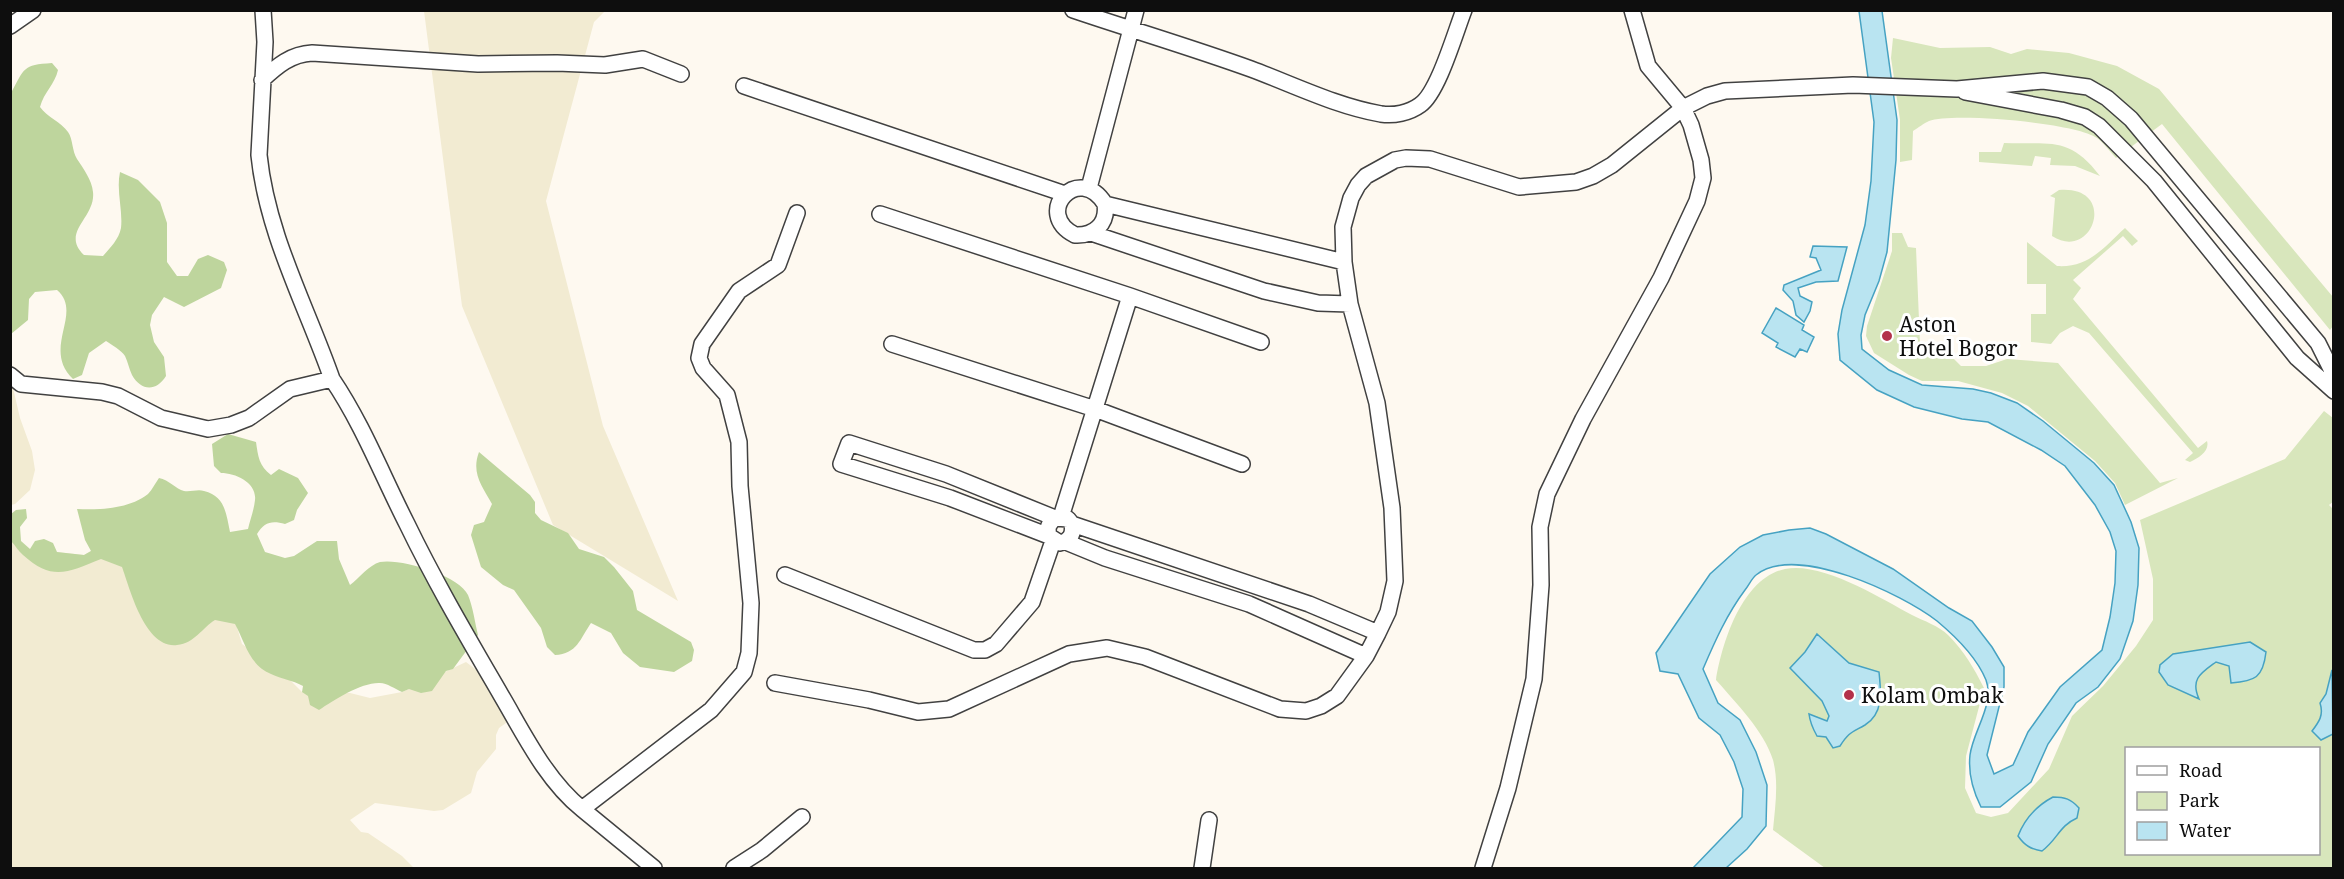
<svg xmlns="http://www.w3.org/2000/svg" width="2344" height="879" viewBox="0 0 2344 879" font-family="'Noto Serif',serif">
<rect width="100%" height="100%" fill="#fef9f0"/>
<path fill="#f2ebd2" d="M 424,11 L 605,11 L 594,22 L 546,201 L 603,426 L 678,601 L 553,525 L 462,306 Z
M 10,375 L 20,418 L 32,451 L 35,470 L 30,490 L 15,504 L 11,505 Z
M 10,517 L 18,548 L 84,555 L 91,551 L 122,547 L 200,611 L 236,624 L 242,644 L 282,672 L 302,692 L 350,693 L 370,698 L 402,692 L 466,662 L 478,671 L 495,691 L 507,717 L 506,723 L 499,728 L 496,735 L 496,749 L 477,772 L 471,793 L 443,810 L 434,811 L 375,803 L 350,820 L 361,832 L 368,833 L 402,856 L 414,868 L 11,868 Z"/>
<path fill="#d8e6bc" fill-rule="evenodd" d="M 1893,38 L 1940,48 L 1990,47 L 2011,54 L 2027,49 L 2069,53 L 2117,66 L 2159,89 L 2333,297 L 2333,326 L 2330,330 L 2162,124 L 2116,158 C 2110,152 2104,143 2097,138 C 2077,123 1953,112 1929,121 C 1924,123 1918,128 1913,131 L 1912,160 L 1900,162 L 1900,120 L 1891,58 Z
M 2004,143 C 2049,145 2069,135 2100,176 L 2075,166 L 2050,165 L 2051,158 L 2035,156 L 2032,166 L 1979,162 L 1979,152 L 2001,152 Z
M 2059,190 C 2119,185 2093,263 2052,236 L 2055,198 L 2050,196 Z
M 2125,228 L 2138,241 L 2132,246 L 2123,236 L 2073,280 L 2081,288 L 2073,299 L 2198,448 L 2207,441 C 2210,451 2199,458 2190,462 L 2185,460 L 2193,453 L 2089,333 L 2073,326 L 2060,333 L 2051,344 L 2031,342 L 2031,314 L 2046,314 L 2046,284 L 2027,284 L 2027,242 L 2057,266 C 2089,268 2103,248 2125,228 Z
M 1892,233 L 1902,233 L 1908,247 L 1916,248 L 1920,344 L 1928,347 L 1950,348 L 1949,354 L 1961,366 L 1986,366 L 2007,359 L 2058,363 L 2160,483 L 2178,478 L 2125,505 L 2115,483 L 2095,461 L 2028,406 L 2002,393 L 1958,381 L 1922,381 L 1909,375 L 1874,353 L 1866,336 L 1867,326 L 1892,251 Z
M 2324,411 L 2333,418 L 2334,501 L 2329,505 L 2334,510 L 2333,868 L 1825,868 L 1773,830 C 1775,808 1779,782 1773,760 C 1764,731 1736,703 1716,680 C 1722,643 1742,578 1785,569 C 1821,561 1881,598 1912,615 C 1924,621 1939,626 1948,635 C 1964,651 1974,668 1984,688 L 1966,756 L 1965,788 L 1976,813 L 1991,817 L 2008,813 L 2049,769 L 2072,716 L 2103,686 L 2136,646 L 2153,620 L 2153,579 L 2140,520 L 2285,459 ZM 2126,748 L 2318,748 L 2318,854 L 2126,854 Z"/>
<path fill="#bed59d" d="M 52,63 L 58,70 C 55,84 44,92 40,107 C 47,117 61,122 68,132 C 73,139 72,151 77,159 C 83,168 92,180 93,192 C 96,218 60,232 84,255 L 103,256 C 110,248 119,239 121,228 C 123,210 116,191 120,172 L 138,180 L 160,202 L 167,223 L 167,262 L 177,276 L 188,276 L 198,259 L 208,255 L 224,262 L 227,270 L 221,288 L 184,307 L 164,297 L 152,315 L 150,325 L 154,342 L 164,357 L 166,376 C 156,392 141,391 132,375 C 129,369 128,362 125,356 C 121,350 112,345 106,341 L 89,353 L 82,375 L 73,379 C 41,348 84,313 57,290 L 35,292 L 29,299 L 28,320 L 11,334 L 11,93 C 25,68 22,65 52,63 Z
M 228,434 L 256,442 C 258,456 259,466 271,475 L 279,469 L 298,478 L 308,493 L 297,510 L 294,520 L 285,524 C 272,520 264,522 257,534 L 265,552 L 285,558 L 294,556 L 317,541 L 337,541 L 339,559 L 350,585 C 359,578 369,565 380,562 C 400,558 459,575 468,595 C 473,607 475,623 478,635 L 453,669 L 446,671 L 432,691 L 421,693 L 409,689 L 402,692 C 395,689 387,683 380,683 C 362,682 334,700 319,710 L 310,705 L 308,696 L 302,692 L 303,686 C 292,680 282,679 271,674 C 249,665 245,642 235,624 L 215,620 C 202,628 195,643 177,645 C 145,649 130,589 122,567 L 101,559 C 68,572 53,582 23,555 C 18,551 16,546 11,541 L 11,514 L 16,510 L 26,509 L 27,518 L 20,527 L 21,541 L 30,549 L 35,541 L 44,539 L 53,543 L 57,552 L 84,555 L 91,551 L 85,540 L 77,509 C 100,510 129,509 148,494 C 152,490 156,482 159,478 C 169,480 176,489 184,491 C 191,492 198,489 204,491 C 225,496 226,513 230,532 L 248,529 C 250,520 254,510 255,500 C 257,483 236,473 221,473 L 214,466 L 212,444 Z
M 479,452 L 530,495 L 535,502 L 535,513 L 541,520 L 568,533 L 579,549 L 604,557 L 614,567 L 633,591 L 637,610 L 691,642 L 694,650 L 692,661 L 674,672 L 640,667 L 623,653 L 611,633 L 591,623 C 580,639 577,654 555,655 L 547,647 L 541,628 L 514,590 L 503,585 L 481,567 L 471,535 L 474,525 L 484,522 L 492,504 C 482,486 471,473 479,452 Z"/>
<path fill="#b9e4f1" stroke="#46a2c2" stroke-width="1.5" d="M 1859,11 L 1882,11 L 1897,120 L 1896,160 L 1887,252 L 1879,281 L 1865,315 L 1861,335 L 1862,349 L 1889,370 L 1922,385 L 1973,389 L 1991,393 L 2017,403 L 2043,421 L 2094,463 L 2114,485 L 2131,522 L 2139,548 L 2138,585 L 2133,621 L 2120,659 L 2098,687 L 2076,703 L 2048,744 L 2031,782 L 2000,807 L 1981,807 C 1973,791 1968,773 1970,755 C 1973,731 1995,704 1986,680 C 1977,658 1955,636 1937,621 C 1902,594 1796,543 1756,575 C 1752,578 1749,585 1745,590 C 1727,614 1715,641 1703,669 L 1718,703 L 1740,720 L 1756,752 L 1767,785 L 1766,826 L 1747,849 L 1726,868 L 1693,868 L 1742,817 L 1743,789 L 1734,762 L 1720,735 L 1699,718 L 1678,674 L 1660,671 L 1656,653 L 1710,574 L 1740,547 L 1763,535 L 1789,530 L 1810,528 L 1826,534 L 1893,569 L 1949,608 L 1972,621 L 1992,647 L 2004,667 L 2004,687 L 1987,755 L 1994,774 L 2013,765 L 2028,732 L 2060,687 L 2102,650 L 2110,617 L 2115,583 L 2116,551 L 2110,532 L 2095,505 L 2065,466 L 2041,450 L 1988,422 L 1962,419 L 1914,407 L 1877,390 L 1840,360 L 1838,334 L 1842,310 L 1865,225 L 1871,181 L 1874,122 Z
M 1813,246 L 1847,247 L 1838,281 L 1816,282 L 1798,288 L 1800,296 L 1812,302 L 1810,311 L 1804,322 L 1796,315 L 1793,301 L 1783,290 L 1784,285 L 1821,270 L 1816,258 L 1810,257 Z
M 1776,308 L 1804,325 L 1802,330 L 1814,337 L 1807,352 L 1800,349 L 1795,357 L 1776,347 L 1778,343 L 1762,333 Z
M 1817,634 L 1849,663 L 1879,672 C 1881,691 1884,713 1865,725 C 1851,733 1849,732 1840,746 L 1833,748 L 1826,737 L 1817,736 C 1813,729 1810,722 1809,714 L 1827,721 L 1829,716 L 1822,701 L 1790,668 L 1805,652 Z
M 2250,642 L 2266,652 C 2263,678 2255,681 2231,683 L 2229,666 L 2216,662 C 2201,673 2190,679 2199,699 L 2168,685 L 2159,672 L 2160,665 L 2173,654 Z
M 2332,670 L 2333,734 L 2321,740 L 2312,731 C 2319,722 2324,715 2320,703 L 2326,694 Z
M 2053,797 C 2065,797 2071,799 2079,808 L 2077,818 C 2059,826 2058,839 2042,851 C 2031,849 2025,846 2018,836 C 2025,818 2036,806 2053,797 Z"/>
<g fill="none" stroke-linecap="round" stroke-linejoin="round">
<defs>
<path id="minor" d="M 263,10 L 265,42 L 259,155 C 267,234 306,305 332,379
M 1073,10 C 1132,30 1193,48 1251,69 C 1294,85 1336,106 1381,114 C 1394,116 1409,113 1420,105 C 1438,93 1455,33 1464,10
M 10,26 L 33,10
M 262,80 C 277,66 291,54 312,53 L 478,64 L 557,63 L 605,65 L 643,59 L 681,74
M 744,86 L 1065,194
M 1965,92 L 2061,110 L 2085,117 L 2099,126 L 2154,181 L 2297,358 L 2334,391
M 1089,188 L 1136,10
M 1105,204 C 1108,224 1094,236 1075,235 C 1032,213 1079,162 1105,204 L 1344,262
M 880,214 L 1130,296 L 1261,342
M 1091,233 L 1264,291 L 1318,303 L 1350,304
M 892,344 L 1095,409 L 1242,464
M 10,375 L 21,384 L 102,392 L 118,396 L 161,418 L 208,429 L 231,425 L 249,418 L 290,389 L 332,379 C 363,425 382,475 407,524 C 435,582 468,638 501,695 C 524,734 546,780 582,809 L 711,710 L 744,672 L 749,653 L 751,603 L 740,486 L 739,442 L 727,395 L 703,368 L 699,358 L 702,344 L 739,291 L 778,265 L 797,213
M 1061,517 L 1130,296
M 1072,524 C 1074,534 1070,541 1060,543 L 1049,536 C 1047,528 1048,524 1055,518 L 1068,519 L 1072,524 L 1309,604 L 1378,633
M 1049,536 L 950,498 L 841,464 L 849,443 L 946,474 L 1055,518
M 1066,542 L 1105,558 L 1249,604 L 1366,656
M 785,575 L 974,650 L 985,650 L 996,644 L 1032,602 L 1053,541
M 775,683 L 869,700 L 918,712 L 949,709 L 1069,654 L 1107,648 L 1145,657 L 1280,709 L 1306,711 L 1321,706 L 1337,696 L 1366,656 L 1378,633 L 1388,612 L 1395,581 L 1392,508 L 1377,403 L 1350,304 L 1344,262 L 1343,227 L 1351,198 L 1358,185 L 1366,176 L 1395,160 L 1406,158 L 1430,159 L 1519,187 L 1576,182 L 1593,176 L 1612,165 L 1683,108 L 1707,96 L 1725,91 L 1853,85 L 1957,89 L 2043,81 L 2088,87 L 2107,98 L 2131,119 L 2318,343 L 2334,375
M 582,809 L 654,868
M 734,868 L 762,850 L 802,817
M 1202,868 L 1209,820
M 1483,868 L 1508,788 L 1534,679 L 1541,585 L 1540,527 L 1547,494 L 1583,419 L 1661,278 L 1697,201 L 1703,178 L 1701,160 L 1691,125 L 1683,108 L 1648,66 L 1632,10"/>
</defs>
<use href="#minor" stroke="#414141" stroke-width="18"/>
<use href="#minor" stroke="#fff" stroke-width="15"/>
</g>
<g fill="#b3314a" stroke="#fff" stroke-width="2">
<circle cx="1887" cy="336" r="6"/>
<circle cx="1849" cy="695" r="6"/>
</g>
<g text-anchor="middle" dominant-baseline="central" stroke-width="6" stroke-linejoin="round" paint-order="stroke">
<g font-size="21" fill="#0e0e0e" stroke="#fff" text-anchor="start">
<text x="1899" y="324">Aston<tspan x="1899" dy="24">Hotel Bogor</tspan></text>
<text x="1861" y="695">Kolam Ombak</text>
</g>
</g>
<rect width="2344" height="879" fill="none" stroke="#0e0e0e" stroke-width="24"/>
<rect x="2125" y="747" width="195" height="108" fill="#ffffff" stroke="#9f9f9f" stroke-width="1.5"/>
<rect x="2137" y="766" width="30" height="9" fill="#ffffff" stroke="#9f9f9f" stroke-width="1.5"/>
<text x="2179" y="777" font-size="18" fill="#0e0e0e">Road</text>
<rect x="2137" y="792" width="30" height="18" fill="#d8e6bc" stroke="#9f9f9f" stroke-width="1.5"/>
<text x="2179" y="807" font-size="18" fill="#0e0e0e">Park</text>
<rect x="2137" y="822" width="30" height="18" fill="#b9e4f1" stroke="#9f9f9f" stroke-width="1.5"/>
<text x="2179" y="837" font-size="18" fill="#0e0e0e">Water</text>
</svg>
